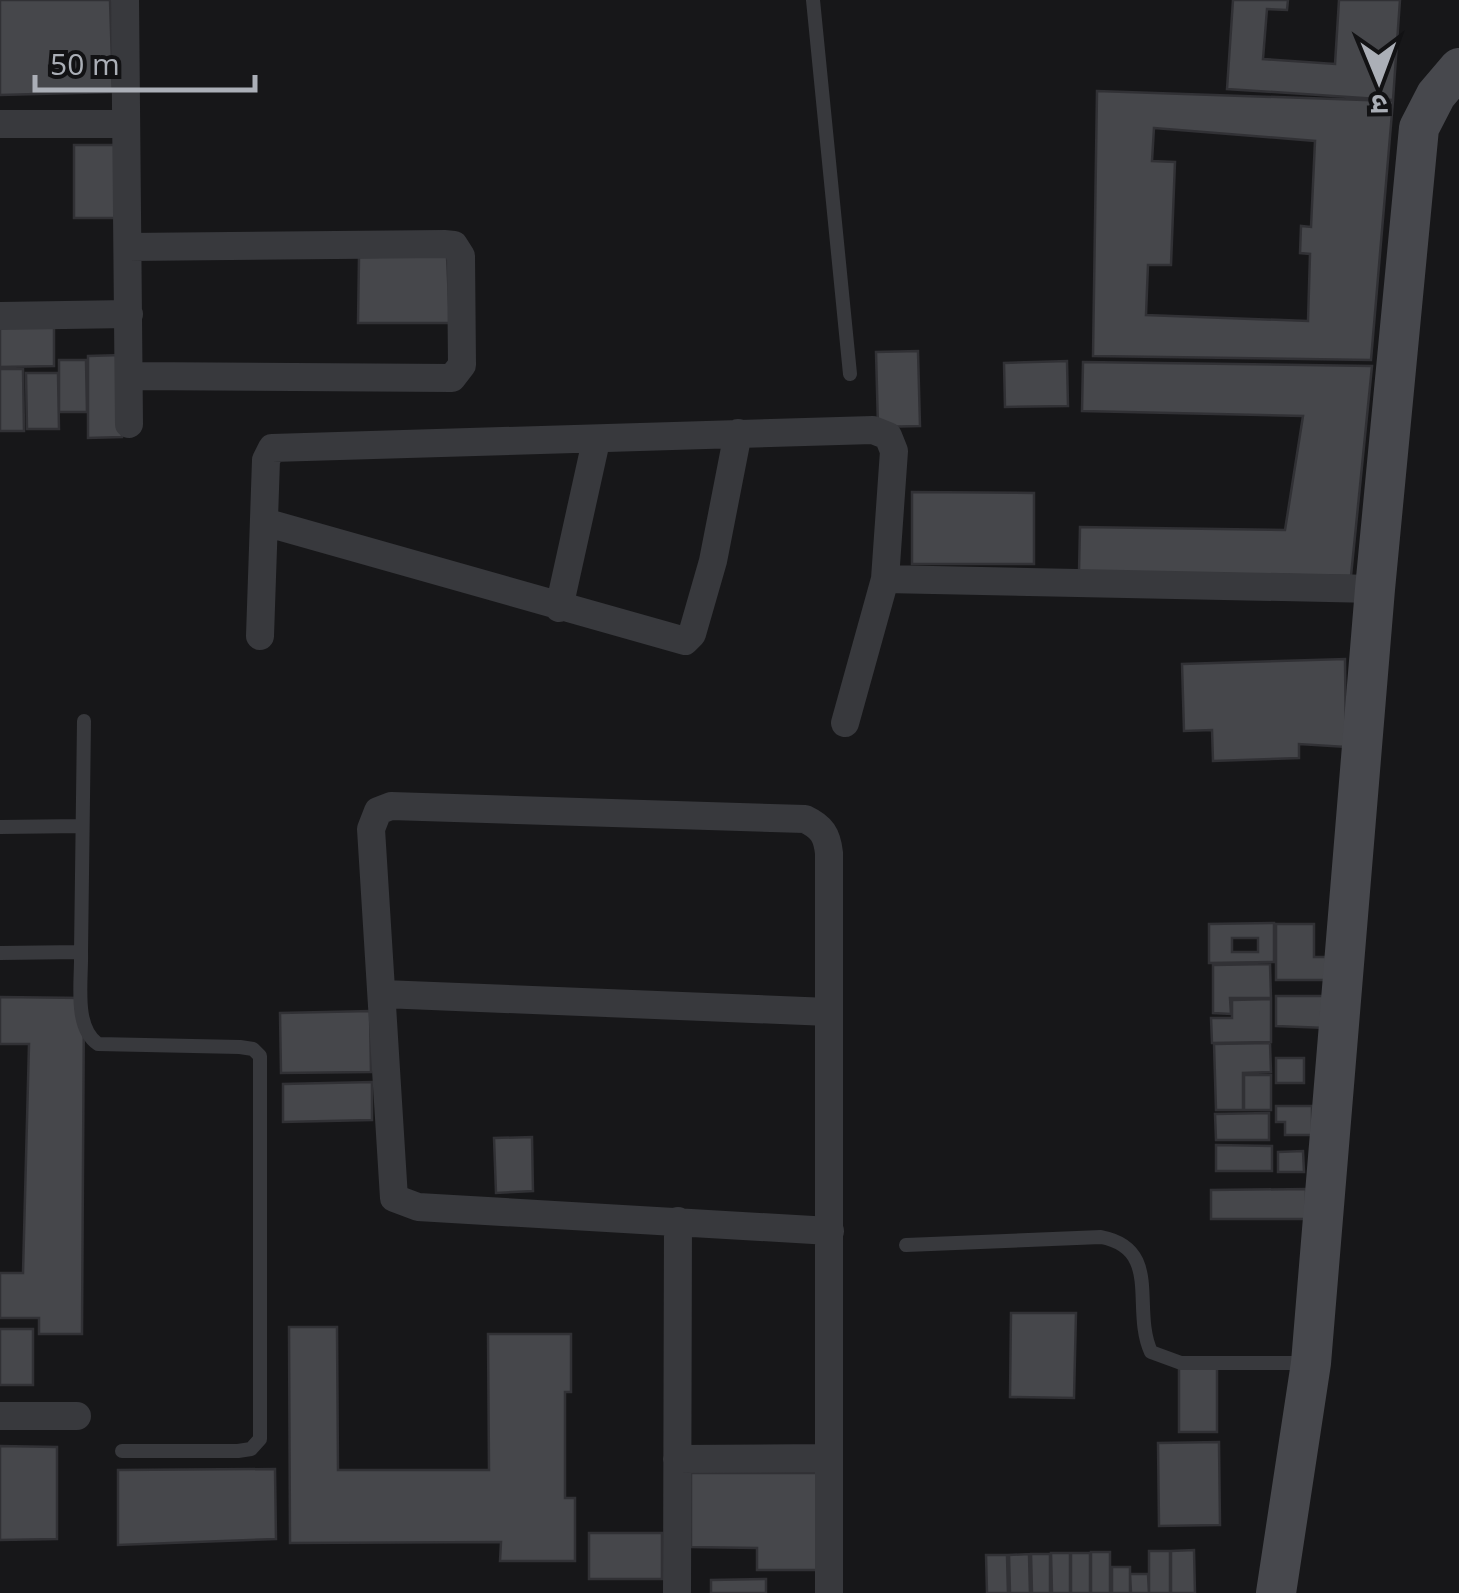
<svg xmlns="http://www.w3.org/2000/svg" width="1459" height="1593" viewBox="0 0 1459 1593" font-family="'Open Sans','Noto Sans Devanagari',sans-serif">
<rect width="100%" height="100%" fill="#171719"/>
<path fill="#46474b" stroke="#313135" stroke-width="2.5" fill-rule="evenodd" d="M 0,0 L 110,0 L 113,92 L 0,95 Z
M 1233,0 L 1288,0 L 1287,10 L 1267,9 L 1263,59 L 1335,64 L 1339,0 L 1400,0 L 1393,100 L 1227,89 Z
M 1097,91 L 1393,101 L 1371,360 L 1093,356 ZM 1154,128 L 1315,141 L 1311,227 L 1301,226 L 1300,253 L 1310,254 L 1308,321 L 1146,315 L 1148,265 L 1171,265 L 1175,162 L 1152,161 Z
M 74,145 L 120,145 L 120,218 L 74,218 Z
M 447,256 L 450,323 L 358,323 L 359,257 Z
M 0,327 L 54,327 L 54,366 L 0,367 Z
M 918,351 L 920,426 L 878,427 L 876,352 Z
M 122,355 L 122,437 L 88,438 L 88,356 Z
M 59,360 L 86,360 L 87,412 L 59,412 Z
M 1067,361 L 1068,406 L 1005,407 L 1004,363 Z
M 1083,362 L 1372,366 L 1351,576 L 1079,572 L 1080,527 L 1285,530 L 1303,416 L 1082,411 Z
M 0,369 L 23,369 L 24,431 L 0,431 Z
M 26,373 L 58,373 L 59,429 L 27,429 Z
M 912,492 L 1034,493 L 1034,564 L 912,564 Z
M 1345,659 L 1346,747 L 1299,744 L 1299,758 L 1213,761 L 1212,730 L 1184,731 L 1182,664 Z
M 1274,923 L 1274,962 L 1209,963 L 1209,924 ZM 1232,938 L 1258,938 L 1258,952 L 1232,952 Z
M 1276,924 L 1314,924 L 1314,957 L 1326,957 L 1326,980 L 1276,980 Z
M 1270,964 L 1271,998 L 1230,998 L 1231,1014 L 1213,1013 L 1213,965 Z
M 1276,996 L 1326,996 L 1326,1028 L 1276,1026 Z
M 0,997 L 84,998 L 82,1334 L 39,1334 L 39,1318 L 0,1318 L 0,1273 L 23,1273 L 29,1044 L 0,1044 Z
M 1271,999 L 1271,1042 L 1212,1043 L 1211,1018 L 1232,1018 L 1232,1000 Z
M 370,1011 L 371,1072 L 281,1073 L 280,1013 Z
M 1270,1043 L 1271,1072 L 1243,1073 L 1243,1110 L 1216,1110 L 1214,1044 Z
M 1276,1058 L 1304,1058 L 1304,1083 L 1276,1083 Z
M 1244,1075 L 1271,1075 L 1271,1110 L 1244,1110 Z
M 372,1082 L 372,1120 L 283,1122 L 283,1084 Z
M 1276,1106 L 1312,1106 L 1312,1135 L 1285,1135 L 1285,1122 L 1276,1122 Z
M 1269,1113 L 1269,1140 L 1216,1140 L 1215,1114 Z
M 532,1137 L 533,1191 L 496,1193 L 494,1138 Z
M 1216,1145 L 1272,1146 L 1272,1171 L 1216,1171 Z
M 1303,1151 L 1304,1172 L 1278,1172 L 1278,1152 Z
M 1306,1189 L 1306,1219 L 1211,1219 L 1211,1190 Z
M 1011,1313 L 1076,1313 L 1074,1398 L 1010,1397 Z
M 289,1327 L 337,1327 L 338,1470 L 489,1470 L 488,1334 L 571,1334 L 571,1392 L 565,1392 L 565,1498 L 575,1498 L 575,1561 L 500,1561 L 501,1542 L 290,1543 Z
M 0,1329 L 33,1329 L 33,1385 L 0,1385 Z
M 1179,1367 L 1217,1367 L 1217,1432 L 1179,1432 Z
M 1219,1442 L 1220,1525 L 1159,1526 L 1158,1443 Z
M 0,1446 L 57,1447 L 57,1539 L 0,1540 Z
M 275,1469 L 276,1539 L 118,1545 L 118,1470 Z
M 691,1473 L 826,1473 L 826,1570 L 757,1570 L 757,1548 L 691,1547 Z
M 589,1533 L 662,1533 L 662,1579 L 589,1579 Z
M 1194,1550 L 1195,1593 L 1171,1593 L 1171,1551 Z
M 1149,1551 L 1170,1551 L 1170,1593 L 1149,1593 Z
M 1091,1552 L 1110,1552 L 1110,1593 L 1091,1593 Z
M 1051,1553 L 1070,1553 L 1070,1593 L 1052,1593 Z
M 1071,1553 L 1090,1553 L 1090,1593 L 1071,1593 Z
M 1029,1554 L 1030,1593 L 1010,1593 L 1009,1555 Z
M 1031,1554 L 1050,1554 L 1050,1593 L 1032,1593 Z
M 986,1555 L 1007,1555 L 1008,1593 L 987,1593 Z
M 1112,1567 L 1130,1567 L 1130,1593 L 1112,1593 Z
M 1130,1574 L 1148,1574 L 1149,1593 L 1131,1593 Z
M 766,1579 L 766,1593 L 711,1593 L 711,1580 Z"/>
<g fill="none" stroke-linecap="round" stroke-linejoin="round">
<path stroke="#38393d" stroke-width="14" d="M 813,0 L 850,374
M 0,827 L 82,826
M 81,952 L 84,721
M 0,953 L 81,952 C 82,980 73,1027 98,1044 L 240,1047 L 253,1049 L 260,1056 L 260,1439 L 251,1449 L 238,1451 L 122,1451
M 906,1245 L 1101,1237 C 1163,1249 1131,1308 1151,1352 L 1181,1363 L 1306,1363"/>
<path stroke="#38393d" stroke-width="28" d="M 125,0 L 129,424
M 0,124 L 126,124
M 128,247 L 444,244 L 454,245 L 461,256 L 462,365 L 452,378 L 129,376
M 0,316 L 129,314
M 264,522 L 685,641 L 692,634 L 713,561 L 738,433
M 885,579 L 1375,589
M 559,608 L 596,441
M 260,636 L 266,460 L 272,448 L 873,430 L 888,436 L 894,451 L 885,579 L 845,723
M 383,994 L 829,1012
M 0,1416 L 77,1416
M 677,1459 L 829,1458
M 677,1593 L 678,1221
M 829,1593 L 829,853 C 827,835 822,827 805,819 L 391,806 L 378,811 L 371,829 L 394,1198 L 418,1207 L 830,1231"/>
<path stroke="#47484d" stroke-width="40" d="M 1276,1593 L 1311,1363 L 1375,589 L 1419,128 L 1436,95 L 1459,68"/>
</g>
<g transform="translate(1379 80) rotate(179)" stroke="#121214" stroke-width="8" paint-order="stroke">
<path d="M0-8L18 38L0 25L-18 38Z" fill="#abafb7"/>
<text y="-15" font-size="28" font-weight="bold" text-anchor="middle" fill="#abafb7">उ</text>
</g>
<path d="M35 75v15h220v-15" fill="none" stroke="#abafb7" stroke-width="5"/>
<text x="50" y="75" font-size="30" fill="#abafb7" stroke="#121214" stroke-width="8" paint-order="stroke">50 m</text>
</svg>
